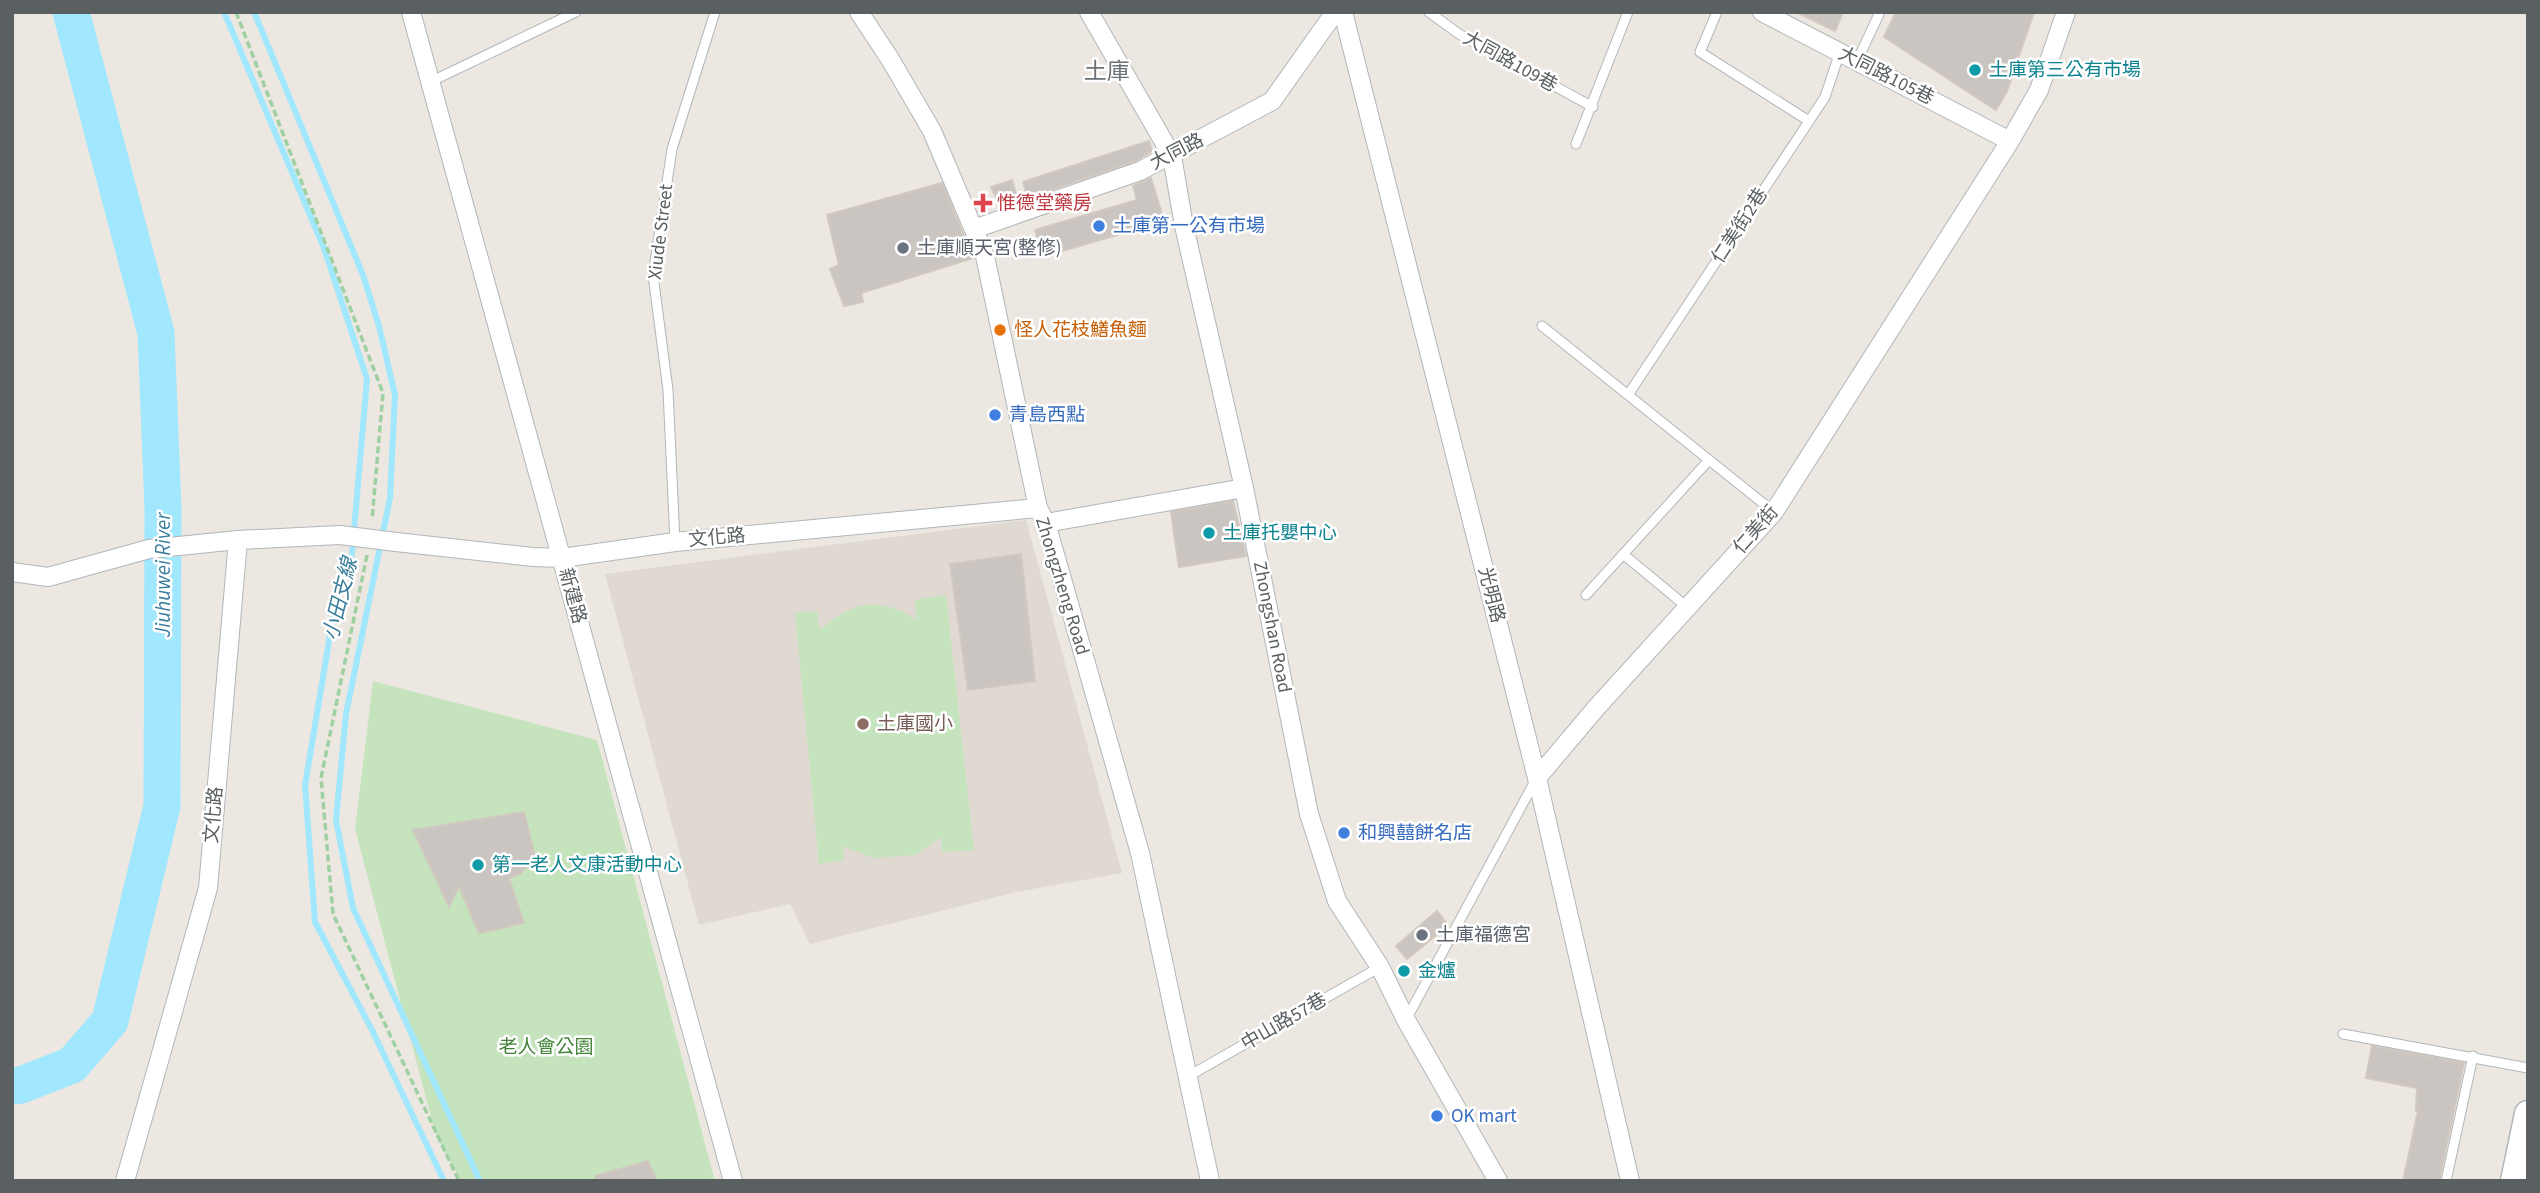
<svg xmlns="http://www.w3.org/2000/svg" width="2540" height="1193" viewBox="0 0 2540 1193" font-family="'Source Sans 3','Noto Sans TC',sans-serif">
<rect width="100%" height="100%" fill="#ece8e1"/>
<path fill="#dfd9d2" d="M 1026,520 L 1122,873 L 1016,892 L 810,944 L 790,904 L 699,925 L 605,574 Z"/>
<path fill="#c5e4be" d="M 946,595 L 974,850 L 942,852 L 941,837 L 915,855 L 873,858 L 843,846 L 844,860 L 819,864 L 795,613 L 817,611 L 820,630 C 852,601 880,596 917,620 L 915,600 Z
M 373,681 L 597,740 L 715,1181 L 461,1181 L 436,1136 L 355,829 Z"/>
<g fill="none" stroke-linecap="round" stroke-linejoin="round">
<path stroke="#a1e7fd" stroke-width="6" d="M 224,12 L 324,248 L 367,379 L 352,554 L 336,599 L 305,785 L 315,922 L 372,1030 L 444,1181
M 254,12 L 363,275 L 379,326 L 395,395 L 390,498 L 346,714 L 336,820 L 353,908 L 480,1181"/>
<path stroke="#a1e7fd" stroke-width="37" d="M 12,1086 L 21,1085 L 72,1065 L 110,1021 L 162,806 L 163,509 L 156,333 L 71,12"/>
</g>
<path fill="#cac5c1" stroke="#d1c8c0" stroke-width="2" d="M 1796,12 L 1843,12 L 1835,31 Z
M 1896,12 L 2034,12 L 2007,91 L 1996,110 L 1884,37 Z
M 1149,141 L 1152,151 L 1135,161 L 1028,198 L 1023,182 Z
M 1151,178 L 1164,221 L 1042,257 L 1035,230 L 1137,200 L 1133,186 Z
M 1012,180 L 1017,197 L 998,202 L 991,187 Z
M 942,183 L 973,258 L 861,293 L 863,302 L 844,306 L 830,269 L 839,265 L 827,215 Z
M 1233,501 L 1246,556 L 1179,567 L 1171,512 Z
M 1021,554 L 1035,681 L 968,690 L 950,564 Z
M 524,812 L 535,857 L 520,874 L 509,878 L 524,923 L 479,933 L 459,886 L 449,907 L 413,830 Z
M 1437,911 L 1448,925 L 1407,959 L 1396,946 Z
M 2372,1046 L 2464,1063 L 2439,1181 L 2403,1181 L 2418,1111 L 2416,1111 L 2417,1088 L 2366,1078 Z
M 648,1161 L 657,1181 L 596,1181 L 595,1176 Z"/>
<g fill="none" stroke-linecap="round" stroke-linejoin="round">
<defs>
<path id="lane" d="M 1429,12 L 1459,34 L 1593,107
M 1717,12 L 1700,52 L 1809,121
M 1857,61 L 1880,12
M 430,82 L 576,12
M 1576,144 L 1628,12
M 1542,326 L 1774,512
M 1628,395 L 1825,97 L 1840,52
M 675,542 L 668,390 L 653,275 L 672,149 L 715,12
M 1623,554 L 1687,607
M 1586,595 L 1709,460
M 1407,1018 L 1535,781
M 2343,1034 L 2528,1068
M 1187,1077 L 1380,967
M 2446,1181 L 2473,1056"/>
<path id="street" d="M 411,12 L 733,1181
M 859,12 L 890,59 L 932,131 L 985,256 L 1038,508 L 1046,523 L 1140,853 L 1210,1181
M 1089,12 L 1172,156 L 1184,226 L 1244,488 L 1309,814 L 1337,901 L 1380,967 L 1406,1020 L 1498,1181
M 1343,12 L 1537,778 L 1630,1181
M 1762,12 L 2010,141
M 974,229 L 1140,171 L 1272,101 L 1335,12
M 1046,523 L 1244,488
M 396,542 L 533,557 L 562,558 L 675,542 L 1038,508
M 12,572 L 48,577 L 149,549 L 238,540 L 340,535
M 1537,778 L 1597,707 L 1774,512 L 2010,141 L 2039,90 L 2066,12
M 125,1181 L 208,888 L 238,540"/>
<path id="secondary" d="M 2514,1181 L 2528,1114"/>
</defs>
<use href="#lane" stroke="#b2b6b9" stroke-width="11"/>
<use href="#street" stroke="#b2b6b9" stroke-width="20"/>
<use href="#secondary" stroke="#b1b6b9" stroke-width="29"/>
<path stroke="#9ed0a2" stroke-width="3.5" stroke-dasharray="7 3.5" stroke-linecap="butt" d="M 236,12 L 383,393 L 372,520
M 367,555 L 321,778 L 333,914 L 459,1181"/>
<use href="#lane" stroke="#fff" stroke-width="9"/>
<use href="#street" stroke="#fff" stroke-width="18"/>
<use href="#secondary" stroke="#fff" stroke-width="26"/>
<defs>
<path id="street-bridge" d="M 340,535 L 396,542"/>
</defs>
<use href="#street-bridge" stroke="#b2b6b9" stroke-width="20" stroke-linecap="butt"/>
<use href="#street-bridge" stroke="#fff" stroke-width="18"/>
</g>
<g fill="#0f9aa8" stroke="#fff" stroke-width="2.5">
<circle cx="1975" cy="70" r="7"/>
<circle cx="1209" cy="533" r="7"/>
<circle cx="478" cy="865" r="7"/>
<circle cx="1404" cy="971" r="7"/>
</g>
<path fill="#e0444e" stroke="#fff" stroke-width="2.5" d="M979.5 192.5h7v7h7v7h-7v7h-7v-7h-7v-7h7z"/>
<g fill="#3f7fe0" stroke="#fff" stroke-width="2.5">
<circle cx="1099" cy="226" r="7"/>
<circle cx="995" cy="415" r="7"/>
<circle cx="1344" cy="833" r="7"/>
<circle cx="1437" cy="1116" r="7"/>
</g>
<g fill="#6b7280" stroke="#fff" stroke-width="2.5">
<circle cx="903" cy="248" r="7"/>
<circle cx="1422" cy="935" r="7"/>
</g>
<circle fill="#e8710a" stroke="#fff" stroke-width="2.5" cx="1000" cy="330" r="7"/>
<circle fill="#8d6e63" stroke="#fff" stroke-width="2.5" cx="863" cy="724" r="7"/>
<g text-anchor="middle" dominant-baseline="central" stroke-width="5" stroke-linejoin="round" paint-order="stroke">
<g font-size="19" fill="#5a5f62" stroke="#fff">
<text transform="translate(1510 62) rotate(29)">大同路109巷</text>
<text transform="translate(1886 76) rotate(27)">大同路105巷</text>
<text transform="translate(1177 152) rotate(-27)">大同路</text>
<text transform="translate(1740 226) rotate(-57)">仁美街2巷</text>
<text transform="translate(661 232) rotate(-83)">Xiude Street</text>
<text transform="translate(1756 530) rotate(-49)">仁美街</text>
<text transform="translate(717 538) rotate(-5)">文化路</text>
<text transform="translate(1062 586) rotate(73)">Zhongzheng Road</text>
<text transform="translate(1491 595) rotate(76)">光明路</text>
<text transform="translate(572 596) rotate(75)">新建路</text>
<text transform="translate(1272 627) rotate(79)">Zhongshan Road</text>
<text transform="translate(214 815) rotate(-85)">文化路</text>
<text transform="translate(1284 1022) rotate(-30)">中山路57巷</text>
</g>
<g font-size="19" fill="#0d838f" stroke="#fff" text-anchor="start">
<text x="1989" y="70">土庫第三公有市場</text>
<text x="1223" y="533">土庫托嬰中心</text>
<text x="492" y="865">第一老人文康活動中心</text>
<text x="1418" y="971">金爐</text>
</g>
<g font-size="19" fill="#be3a42" stroke="#fff" text-anchor="start">
<text x="997" y="203">惟德堂藥房</text>
</g>
<g font-size="19" fill="#366cbe" stroke="#fff" text-anchor="start">
<text x="1113" y="226">土庫第一公有市場</text>
<text x="1009" y="415">青島西點</text>
<text x="1358" y="833">和興囍餅名店</text>
<text x="1451" y="1116">OK mart</text>
</g>
<g font-size="19" fill="#5b616d" stroke="#fff" text-anchor="start">
<text x="917" y="248">土庫順天宮(整修)</text>
<text x="1436" y="935">土庫福德宮</text>
</g>
<g font-size="19" fill="#c56008" stroke="#fff" text-anchor="start">
<text x="1014" y="330">怪人花枝鱔魚麵</text>
</g>
<g font-size="19" fill="#785e54" stroke="#fff" text-anchor="start">
<text x="877" y="724">土庫國小</text>
</g>
<g font-size="19" fill="#428437" stroke="#fff">
<text x="546" y="1047">老人會公園</text>
</g>
<g font-size="21" font-style="italic" fill="#3a7e9c" stroke="#fff">
<text transform="translate(163 575) rotate(-90)">Jiuhuwei River</text>
<text transform="translate(340 599) rotate(-76)">小田支線</text>
</g>
<g font-size="23" fill="#6b7174" stroke="#fff">
<text x="1107" y="71">土庫</text>
</g>
</g>
<rect width="2540" height="1193" fill="none" stroke="#5a5f62" stroke-width="28"/>
</svg>
